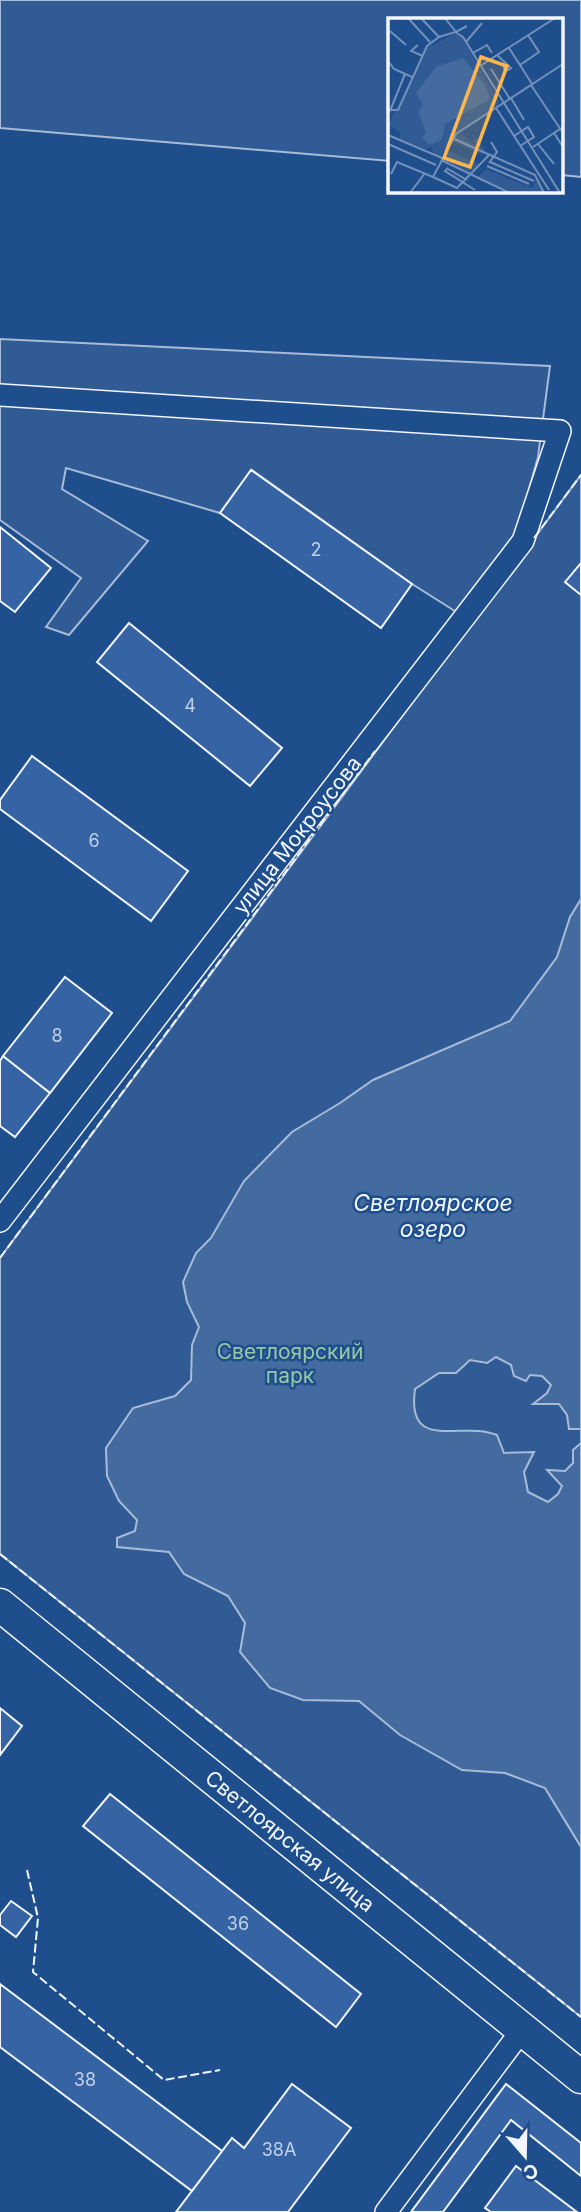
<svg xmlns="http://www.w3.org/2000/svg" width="581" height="2212" viewBox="0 0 581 2212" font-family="Inter,sans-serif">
<rect width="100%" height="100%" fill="#1f4e8c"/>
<path fill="#305b95" stroke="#a8bbd7" stroke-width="2" d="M 0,0 L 581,0 L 581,177 L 562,175 L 562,19 L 390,19 L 390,161 L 0,128 Z
M 0,339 L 550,366 L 538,457 L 516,536 L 458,613 L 412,584 L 252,470 L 220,513 L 66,468 L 62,489 L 148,541 L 69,635 L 46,627 L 81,578 L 0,520 Z
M 581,475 L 581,2017 L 0,1554 L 0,1258 Z"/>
<path fill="#446ba0" stroke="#a8bbd7" stroke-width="2" d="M 581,899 L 581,1429 L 569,1429 L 567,1415 L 559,1404 L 533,1404 L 547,1393 L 551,1385 L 542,1376 L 530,1375 L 526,1381 L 514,1376 L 511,1365 L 496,1357 L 487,1363 L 470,1360 L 456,1373 L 439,1373 L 415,1389 C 406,1454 462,1420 497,1435 L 504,1453 L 534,1452 L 524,1472 L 528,1492 L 548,1502 L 558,1494 L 562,1486 L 547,1470 L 565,1471 L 573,1463 L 573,1450 L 581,1443 L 581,1847 L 545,1788 L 505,1773 L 462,1770 L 400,1735 L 359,1701 L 303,1700 L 270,1688 L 240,1652 L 245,1623 L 228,1596 L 184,1574 L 169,1552 L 117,1547 L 117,1538 L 135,1531 L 137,1520 L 119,1501 L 107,1476 L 106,1448 L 133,1408 L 175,1396 L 191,1380 L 192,1345 L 199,1327 L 187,1302 L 183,1282 L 196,1253 L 211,1238 L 244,1181 L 292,1132 L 340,1103 L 373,1080 L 510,1021 L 557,957 L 570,917 Z"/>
<path fill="#3563a3" stroke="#f2f6ff" stroke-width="2" d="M 251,470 L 412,584 L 381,628 L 220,513 Z
M 0,527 L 51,568 L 15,612 L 0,601 Z
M 581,563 L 581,595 L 565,582 Z
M 129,623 L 282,748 L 250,786 L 97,662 Z
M 32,756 L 188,871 L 151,921 L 0,809 L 0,800 Z
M 65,977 L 112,1013 L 50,1093 L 3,1056 Z
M 3,1056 L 50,1093 L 15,1137 L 0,1126 L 0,1061 Z
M 0,1708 L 22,1726 L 0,1755 Z
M 110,1794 L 361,1994 L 336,2027 L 83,1826 Z
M 11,1901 L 32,1916 L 16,1937 L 0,1925 L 0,1915 Z
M 0,1984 L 222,2151 L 192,2191 L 0,2047 Z
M 292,2084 L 351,2128 L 288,2212 L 176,2212 L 232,2138 L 244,2148 Z
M 506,2084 L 581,2143 L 581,2176 L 511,2120 L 443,2212 L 411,2212 Z
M 516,2166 L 577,2212 L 491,2212 L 485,2208 Z"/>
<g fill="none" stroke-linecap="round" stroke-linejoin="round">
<defs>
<path id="minor" d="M 0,395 L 560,431 L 523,541 L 0,1221
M 386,2212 L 522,2030"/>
<path id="secondary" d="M 0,1605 L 581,2077"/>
</defs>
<use href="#minor" stroke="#f2f6ff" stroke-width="24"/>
<use href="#secondary" stroke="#f2f6ff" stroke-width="35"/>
<use href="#minor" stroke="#1f4e8c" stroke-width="21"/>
<use href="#secondary" stroke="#1f4e8c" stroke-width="32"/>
<path stroke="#f2f6ff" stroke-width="2" stroke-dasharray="9 3.5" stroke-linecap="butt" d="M 534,538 L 581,475
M 0,1258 L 375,751
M 0,1554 L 581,2017
M 27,1870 L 38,1918 L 33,1972 L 164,2080 L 220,2070"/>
</g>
<g text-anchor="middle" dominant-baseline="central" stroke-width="5" stroke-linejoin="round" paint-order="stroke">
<g font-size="18" fill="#c3d1e8">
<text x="316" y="549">2</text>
<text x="190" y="705">4</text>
<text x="94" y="840">6</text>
<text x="57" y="1035">8</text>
<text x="238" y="1923">36</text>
<text x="85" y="2079">38</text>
<text x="279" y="2149">38А</text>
</g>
<g font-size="21" fill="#f2f6ff" stroke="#1f4e8c">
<text transform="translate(297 835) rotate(-52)">улица Мокроусова</text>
<text transform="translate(290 1841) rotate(39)">Светлоярская улица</text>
</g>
<g font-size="21" fill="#97c8a6" stroke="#1f4e8c">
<text x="290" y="1351">Светлоярский<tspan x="290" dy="24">парк</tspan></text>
</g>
<g font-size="23" font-style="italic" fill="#f2f6ff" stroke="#1f4e8c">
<text x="433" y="1203">Светлоярское<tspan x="433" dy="26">озеро</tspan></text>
</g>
</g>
<g transform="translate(388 18)">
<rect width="175" height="175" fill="#1f4e8c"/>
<path d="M 66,16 L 73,18 L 111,82 L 110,87 L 71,113 L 87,127 L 85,122 L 91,120 L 94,130 L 98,129 L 95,137 L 63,123 L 67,116 L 53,138 L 47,137 L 43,129 L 37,131 L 12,121 L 12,114 L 0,107 L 39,30 ZM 59,132 L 91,146 L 82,155 L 55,142 ZM 98,151 L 144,170 L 148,162 L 158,175 L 126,175 L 88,161 Z" fill="#305b95"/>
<path d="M 75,40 L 98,68 L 102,81 L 57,106 L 54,121 L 42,127 L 34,120 L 38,114 L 30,94 L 35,87 L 28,75 L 48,49 Z" fill="#446ba0"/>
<path fill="none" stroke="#7391ba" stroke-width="2" d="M 20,0 L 42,24M 33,0 L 51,19 L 67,14 L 75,19 L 172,175M 57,0 L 68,14 L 79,8M 2,13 L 18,27M 78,24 L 94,5M 30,27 L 23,33 L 35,38M 121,30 L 132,47 L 151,34 L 140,17M 85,35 L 99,27 L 104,35M 109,37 L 123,50 L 117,54 L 115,46M 0,43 L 6,51 L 24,59M 132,47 L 144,66M 92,48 L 167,0M 103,51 L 122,81M 143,67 L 175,115M 123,80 L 136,102M 108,90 L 161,172M 0,92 L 10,92 L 39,28 L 51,19M 2,93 L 17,56M 172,111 L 166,115 L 175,129M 0,117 L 54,140M 126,118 L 140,109 L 146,119 L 132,128M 64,120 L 147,157 L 156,175M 0,126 L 48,147M 150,126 L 166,146M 145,129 L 166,115M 53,142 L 122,175M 102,144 L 146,163M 101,145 L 109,134 L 103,124M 99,148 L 141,166M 60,150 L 57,153 L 87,172M 60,151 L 79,162M 3,156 L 9,144 L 45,159 L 68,116 L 175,46M 45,159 L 69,170 L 101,137M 22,175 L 37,155"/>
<path fill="#ffb74d" fill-opacity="0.15" stroke="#ffb74d" stroke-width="3.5" d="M 93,39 L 119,48 L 82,149 L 56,140 Z"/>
<rect width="175" height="175" fill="none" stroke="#f2f6ff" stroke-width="3.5"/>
</g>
<g transform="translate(525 2156) rotate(160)" stroke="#1f4e8c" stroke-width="5" paint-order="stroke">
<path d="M0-5L12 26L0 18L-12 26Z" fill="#f2f6ff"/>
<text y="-10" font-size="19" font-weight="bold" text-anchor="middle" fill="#f2f6ff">С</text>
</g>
</svg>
